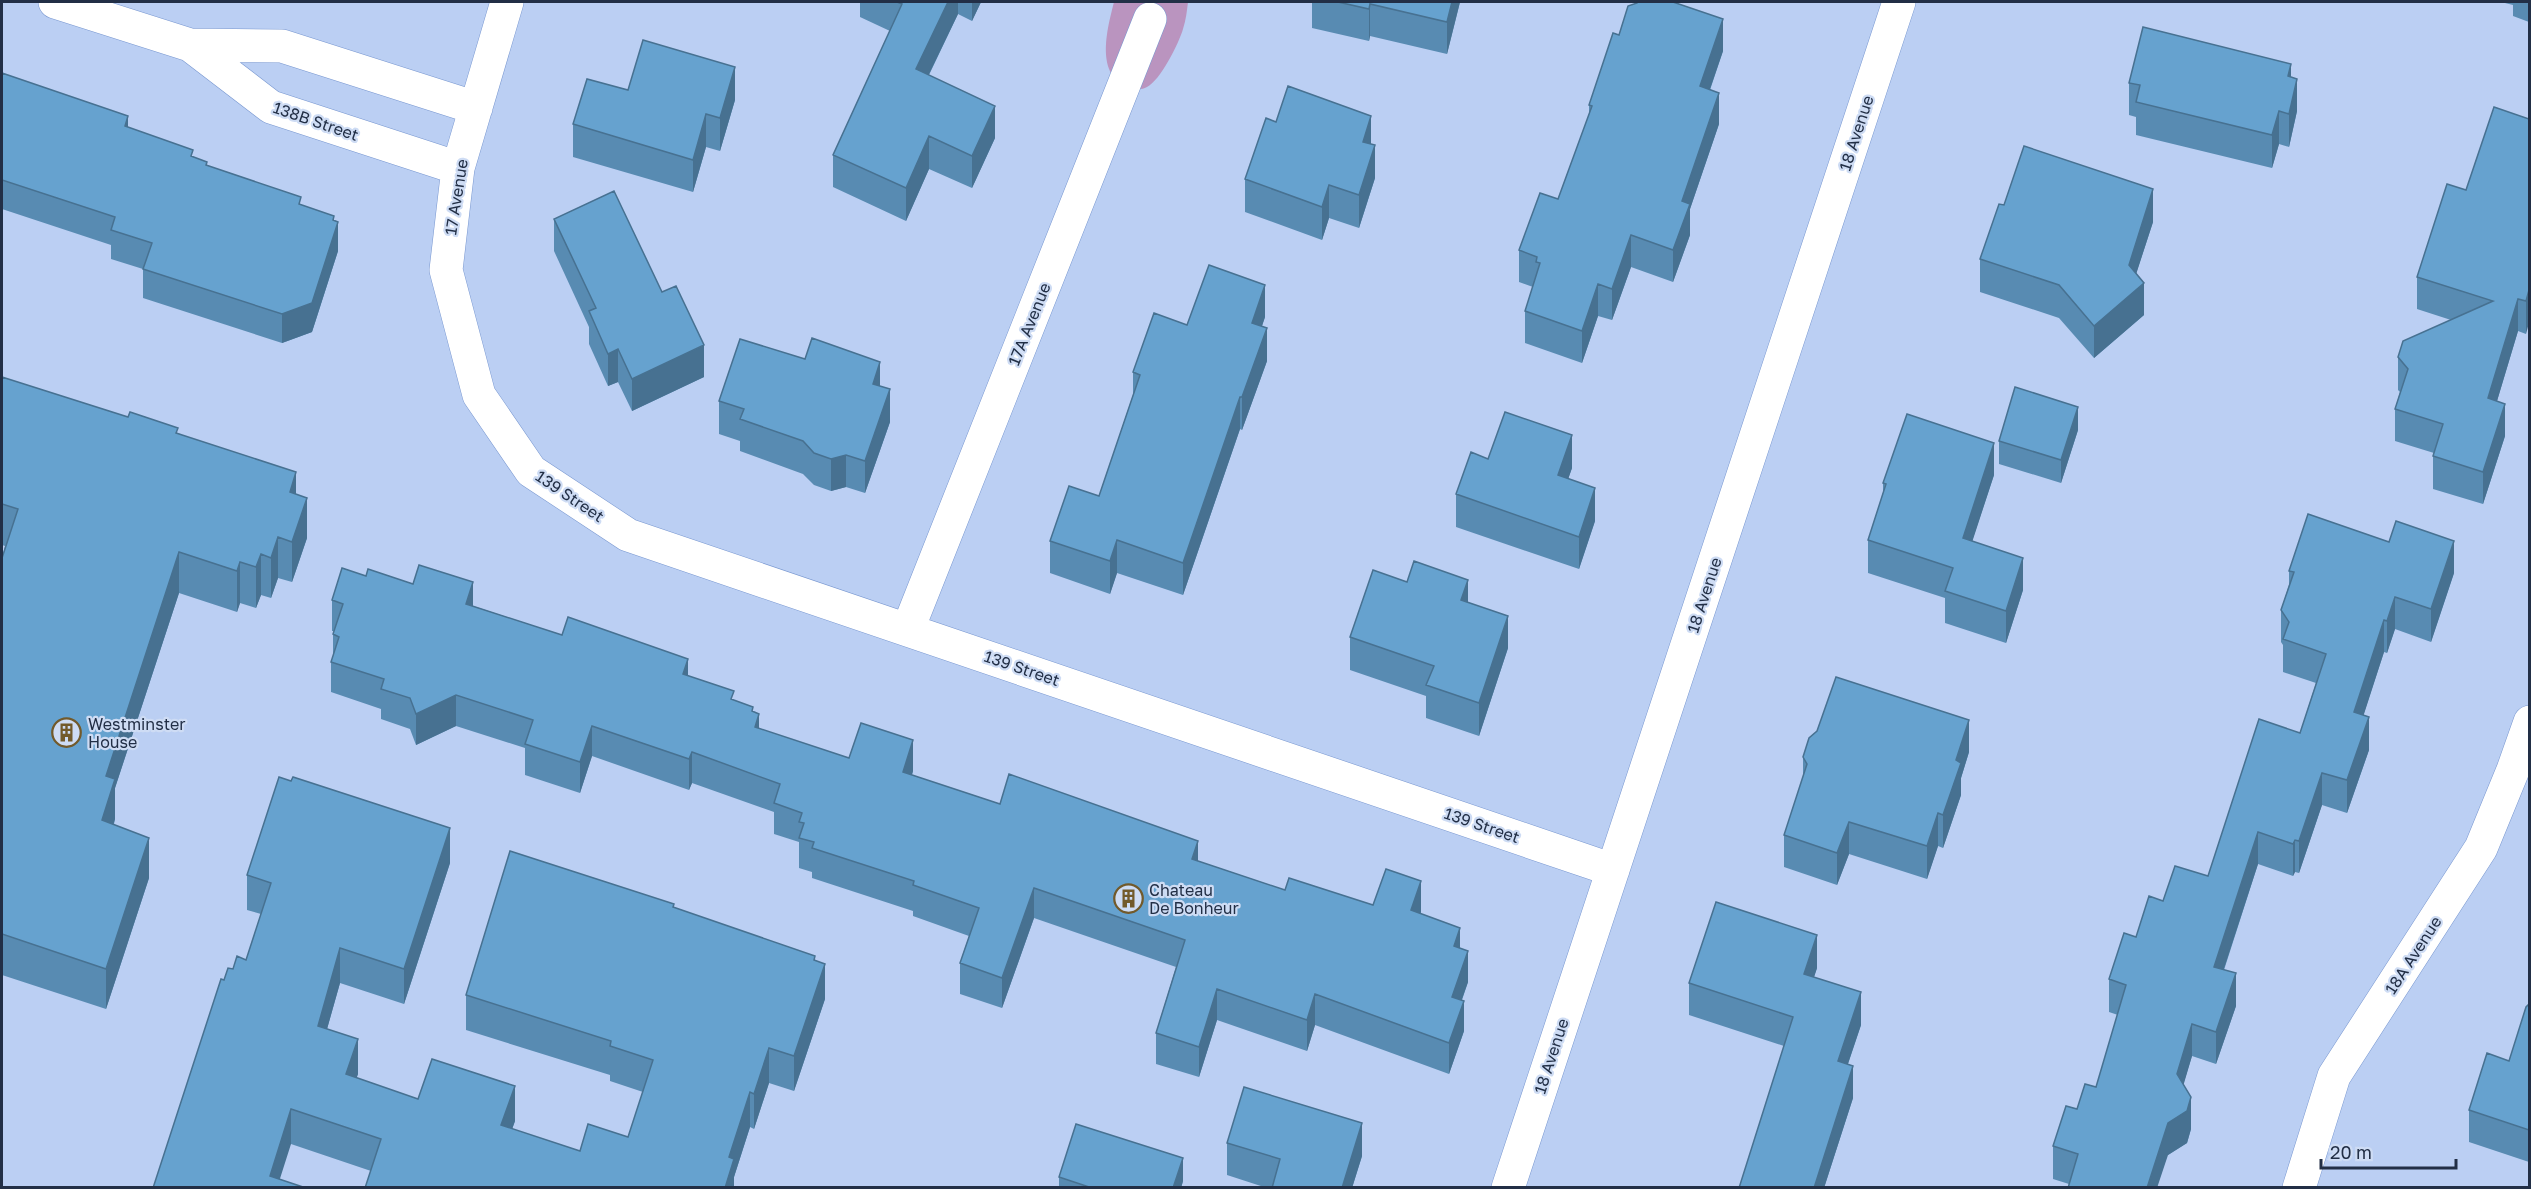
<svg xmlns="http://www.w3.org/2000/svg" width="2531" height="1189" viewBox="0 0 2531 1189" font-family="'Golos Text',sans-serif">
<rect width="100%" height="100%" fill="#bbcff3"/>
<path fill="#ba94bf" d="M 1114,2 L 1188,2 C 1187,10 1186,20 1183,29 C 1179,43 1160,81 1147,87 C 1140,91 1132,89 1125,86 C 1095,72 1108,26 1114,2 Z"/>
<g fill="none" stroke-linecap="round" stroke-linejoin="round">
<defs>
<path id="street" d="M 55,2 L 190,45 L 282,46 L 476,108
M 507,2 L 458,168 L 446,270 L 479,395 L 531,471 L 628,535 L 1613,870
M 190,45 L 271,107 L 458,168
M 908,629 L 1150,19
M 1508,1188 L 1899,2
M 2299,1188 L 2334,1076 L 2481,848 L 2513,770 L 2530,722"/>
</defs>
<use href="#street" stroke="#7897d0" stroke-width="34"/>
<use href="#street" stroke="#fff" stroke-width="33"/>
</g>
<path fill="#588bb2" d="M 860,2 L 981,2 L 972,21 L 958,14 L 929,75 L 995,138 L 972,188 L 929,169 L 906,221 L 833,187 L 833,155 L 890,31 L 860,17 Z
M 1312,2 L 1460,2 L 1447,54 L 1370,36 L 1369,41 L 1312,28 Z
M 2501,2 L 2529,2 L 2529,22 L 2513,16 L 2513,5 Z
M 1619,35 L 1723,51 L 1710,90 L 1719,124 L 1690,209 L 1690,235 L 1673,282 L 1631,267 L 1612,320 L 1598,316 L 1582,363 L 1525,343 L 1525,311 L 1533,287 L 1519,282 L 1519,250 L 1558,199 L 1589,115 L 1589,105 Z
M 2,73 L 128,127 L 193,157 L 207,165 L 301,205 L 334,221 L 338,251 L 312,332 L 282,343 L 143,298 L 143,269 L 111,259 L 111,245 L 2,209 Z
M 2291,77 L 2297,111 L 2289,147 L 2279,144 L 2272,168 L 2136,135 L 2136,117 L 2129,115 L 2129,83 Z
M 735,100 L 720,151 L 706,147 L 693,192 L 573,157 L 573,124 Z
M 2529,119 L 2526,334 L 2518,331 L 2497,401 L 2505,436 L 2483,504 L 2433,489 L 2433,456 L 2434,453 L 2395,441 L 2395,409 L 2400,392 L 2398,390 L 2398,357 L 2451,320 L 2417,309 L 2417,277 L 2466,190 Z
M 1276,122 L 1371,144 L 1375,178 L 1359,228 L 1329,218 L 1322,240 L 1245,212 L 1245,179 Z
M 2004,205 L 2153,222 L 2136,274 L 2144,315 L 2094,358 L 2059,318 L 1980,292 L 1980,259 Z
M 554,219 L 662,292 L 704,377 L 632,411 L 618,382 L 608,386 L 589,344 L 589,327 L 554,251 Z
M 1265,317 L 1262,326 L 1267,361 L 1242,430 L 1240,429 L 1183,595 L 1117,573 L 1110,594 L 1050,573 L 1050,541 L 1099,496 L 1133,395 L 1133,372 L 1187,325 Z
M 2,379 L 178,433 L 296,494 L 307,538 L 292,582 L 278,578 L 271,598 L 261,595 L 256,608 L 240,603 L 237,612 L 179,593 L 115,788 L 115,819 L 114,824 L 149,878 L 106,1009 L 2,975 L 2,558 L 5,546 L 2,545 Z
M 880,386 L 890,422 L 865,493 L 846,487 L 831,491 L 814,485 L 803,474 L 740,451 L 740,441 L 719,434 L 719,401 Z
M 2078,430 L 2061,483 L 1999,464 L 1999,441 Z
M 1488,459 L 1572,468 L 1568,479 L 1595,521 L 1579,569 L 1456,527 L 1456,494 Z
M 1994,475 L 1972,541 L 2023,590 L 2006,643 L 1945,623 L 1945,598 L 1868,573 L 1868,540 L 1883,493 L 1883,483 Z
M 2289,571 L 2454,573 L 2431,642 L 2395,629 L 2387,653 L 2384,652 L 2363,716 L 2369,750 L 2347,813 L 2322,805 L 2299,873 L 2295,872 L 2293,876 L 2258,864 L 2224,970 L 2236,1006 L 2216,1064 L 2192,1056 L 2183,1085 L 2191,1129 L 2187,1143 L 2168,1155 L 2069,1184 L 2053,1179 L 2053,1146 L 2077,1109 L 2096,1087 L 2118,1015 L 2109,1012 L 2109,979 L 2136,937 L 2163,901 L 2208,876 L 2300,733 L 2316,683 L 2283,672 L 2283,645 L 2281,642 L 2281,610 L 2289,585 Z
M 366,576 L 413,584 L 473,606 L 688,676 L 753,712 L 759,729 L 849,758 L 913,771 L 912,775 L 1000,804 L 1198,861 L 1285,890 L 1373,905 L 1421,912 L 1420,914 L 1460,948 L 1468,982 L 1462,1000 L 1464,1031 L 1449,1074 L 1315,1025 L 1307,1051 L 1217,1020 L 1199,1077 L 1156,1064 L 1156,1033 L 1176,967 L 1034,918 L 1002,1008 L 960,994 L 960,963 L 969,936 L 913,916 L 913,911 L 812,878 L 812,872 L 799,868 L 799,842 L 774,834 L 774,812 L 692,783 L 689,790 L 592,756 L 580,793 L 525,775 L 525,748 L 456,726 L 416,745 L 410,729 L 381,719 L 381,709 L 331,692 L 331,662 L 333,656 L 333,634 L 334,631 L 332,631 L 332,600 Z
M 1468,602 L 1508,648 L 1479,736 L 1426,718 L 1426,696 L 1350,670 L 1350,637 Z
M 1969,752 L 1961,778 L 1961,795 L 1943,848 L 1938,846 L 1927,879 L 1849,854 L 1837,885 L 1784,867 L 1784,835 L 1803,777 L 1803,757 Z
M 450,863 L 404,1004 L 340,983 L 327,1029 L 358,1074 L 356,1078 L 418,1099 L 515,1121 L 512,1129 L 580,1151 L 628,1137 L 643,1092 L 610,1081 L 610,1075 L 466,1030 L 466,995 L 674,907 L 815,961 L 825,999 L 794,1091 L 769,1083 L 754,1129 L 750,1127 L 734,1177 L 734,1188 L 371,1171 L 291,1144 L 153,1188 L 224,980 L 233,969 L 246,960 L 261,914 L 247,910 L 247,875 Z
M 1817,968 L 1814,977 L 1861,1025 L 1848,1064 L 1853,1098 L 1824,1188 L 1739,1188 L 1784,1046 L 1689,1015 L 1689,983 Z
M 2529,1004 L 2529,1162 L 2469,1142 L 2469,1110 L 2509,1061 Z
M 1227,1143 L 1362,1156 L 1352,1188 L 1267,1188 L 1227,1175 Z
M 1059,1177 L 1183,1181 L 1181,1188 L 1059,1188 Z"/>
<path fill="#477191" d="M 948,2 L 958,2 L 958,14 L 916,101 L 916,69 Z
M 972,2 L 981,2 L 972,21 Z
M 1452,2 L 1460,2 L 1447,54 L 1447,22 Z
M 1370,4 L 1370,36 L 1369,41 L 1369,9 Z
M 1723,19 L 1723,51 L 1700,118 L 1700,86 Z
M 2291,64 L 2291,96 L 2288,76 Z
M 735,67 L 735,100 L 720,151 L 720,118 Z
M 2297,79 L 2297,111 L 2289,147 L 2289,114 Z
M 1719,93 L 1719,124 L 1690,209 L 1690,235 L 1673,282 L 1673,250 L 1682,201 Z
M 995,106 L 995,138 L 972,188 L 972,156 Z
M 2279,111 L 2279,144 L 2272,168 L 2272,135 Z
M 706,114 L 706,147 L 693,192 L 693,160 Z
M 128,116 L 128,145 L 125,126 Z
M 1371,116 L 1371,148 L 1363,142 Z
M 929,136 L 929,169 L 906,221 L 906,188 Z
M 1375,145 L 1375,178 L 1359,228 L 1359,195 Z
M 1329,185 L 1329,218 L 1322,240 L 1322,207 Z
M 2153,189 L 2153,222 L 2129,296 L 2144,283 L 2144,315 L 2094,358 L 2094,326 L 2129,265 Z
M 334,216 L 334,235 L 338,222 L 338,251 L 312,332 L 282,343 L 282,314 L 333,220 Z
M 1631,235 L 1631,267 L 1612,320 L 1612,289 Z
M 1598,284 L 1598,316 L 1582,363 L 1582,331 Z
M 1265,285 L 1265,317 L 1252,355 L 1252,323 Z
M 2529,290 L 2529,323 L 2526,334 L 2526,301 Z
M 2518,299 L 2518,331 L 2488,431 L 2488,398 Z
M 1267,328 L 1267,361 L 1242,430 L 1242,397 Z
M 704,345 L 704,377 L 632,411 L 632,379 Z
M 618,349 L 618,382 L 608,386 L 608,354 Z
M 880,362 L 880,395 L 873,384 Z
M 890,389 L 890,422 L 865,493 L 865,461 Z
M 1240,397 L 1240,429 L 1183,595 L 1183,563 Z
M 2505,404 L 2505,436 L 2483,504 L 2483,472 Z
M 2078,407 L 2078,430 L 2061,483 L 2061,460 Z
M 1572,435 L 1572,468 L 1558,508 L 1558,475 Z
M 1994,443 L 1994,475 L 1963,570 L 1963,538 Z
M 846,455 L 846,487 L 831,491 L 831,459 Z
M 296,472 L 296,512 L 290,492 Z
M 1595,488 L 1595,521 L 1579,569 L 1579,537 Z
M 307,498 L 307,538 L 292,582 L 292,542 Z
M 278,537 L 278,578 L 271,598 L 271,558 Z
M 1117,540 L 1117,573 L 1110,594 L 1110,561 Z
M 2454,541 L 2454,573 L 2431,642 L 2431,609 Z
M 179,552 L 179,593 L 115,788 L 115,819 L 102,860 L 102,820 L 106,776 Z
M 261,554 L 261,595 L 256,608 L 256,567 Z
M 2023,558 L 2023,590 L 2006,643 L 2006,611 Z
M 240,562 L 240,603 L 237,612 L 237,571 Z
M 1468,580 L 1468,612 L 1461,600 Z
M 473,582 L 473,613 L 466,604 Z
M 2395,597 L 2395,629 L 2387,653 L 2387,621 Z
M 1508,616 L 1508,648 L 1479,736 L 1479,703 Z
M 2384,620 L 2384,652 L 2354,745 L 2354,712 Z
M 688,659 L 688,690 L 683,674 Z
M 456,695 L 456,726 L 416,745 L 416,714 Z
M 759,714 L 759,744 L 755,727 Z
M 2369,717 L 2369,750 L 2347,813 L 2347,780 Z
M 1969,720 L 1969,752 L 1961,778 L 1961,795 L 1943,848 L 1943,815 L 1956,760 Z
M 592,726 L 592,756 L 580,793 L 580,762 Z
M 913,740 L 913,771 L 903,802 L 903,772 Z
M 692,752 L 692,783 L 689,790 L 689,759 Z
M 2322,773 L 2322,805 L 2299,873 L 2299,841 Z
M 1938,813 L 1938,846 L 1927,879 L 1927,846 Z
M 1849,822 L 1849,854 L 1837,885 L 1837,853 Z
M 450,828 L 450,863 L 404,1004 L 404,969 Z
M 2258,832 L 2258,864 L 2214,999 L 2214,967 Z
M 149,838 L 149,878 L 106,1009 L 106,969 Z
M 2295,840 L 2295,872 L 2293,876 L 2293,844 Z
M 1198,841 L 1198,871 L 1192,859 Z
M 1421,881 L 1421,912 L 1411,941 L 1411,910 Z
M 1034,888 L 1034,918 L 1002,1008 L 1002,978 Z
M 1460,928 L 1460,959 L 1454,946 Z
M 1817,935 L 1817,968 L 1804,1007 L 1804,974 Z
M 340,948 L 340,983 L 318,1061 L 318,1026 Z
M 1468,951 L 1468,982 L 1452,1027 L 1452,997 Z
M 825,964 L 825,999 L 794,1091 L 794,1056 Z
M 2236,973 L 2236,1006 L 2216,1064 L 2216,1032 Z
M 1217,989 L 1217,1020 L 1199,1077 L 1199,1047 Z
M 1861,992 L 1861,1025 L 1838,1093 L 1838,1061 Z
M 1315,994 L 1315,1025 L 1307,1051 L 1307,1020 Z
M 1464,1001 L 1464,1031 L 1449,1074 L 1449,1043 Z
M 2192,1024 L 2192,1056 L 2177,1107 L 2177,1074 Z
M 358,1039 L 358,1074 L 346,1109 L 346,1074 Z
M 769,1048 L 769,1083 L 754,1129 L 754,1094 Z
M 1853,1066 L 1853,1098 L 1824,1188 L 1814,1188 Z
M 515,1086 L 515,1121 L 501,1160 L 501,1125 Z
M 750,1092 L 750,1127 L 734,1177 L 734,1188 L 725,1188 L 729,1157 Z
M 2191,1097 L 2191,1129 L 2187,1143 L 2168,1155 L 2157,1188 L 2147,1188 L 2168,1123 Z
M 291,1109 L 291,1144 L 277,1188 L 270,1176 Z
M 1362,1123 L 1362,1156 L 1352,1188 L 1342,1188 Z
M 1183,1158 L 1183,1181 L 1181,1188 L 1173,1188 Z"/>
<path fill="#66a2cf" stroke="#477191" stroke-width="1.5" d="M 897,2 L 948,2 L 916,69 L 995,106 L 972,156 L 929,136 L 906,188 L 833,155 L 902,4 Z
M 1338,2 L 1452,2 L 1447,22 L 1370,4 L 1369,9 Z
M 1637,2 L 1673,2 L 1723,19 L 1700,86 L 1719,93 L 1682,201 L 1690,204 L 1673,250 L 1631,235 L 1612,289 L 1598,284 L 1582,331 L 1525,311 L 1540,263 L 1536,262 L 1537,257 L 1519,250 L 1540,193 L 1558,199 L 1592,106 L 1589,105 L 1613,33 L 1619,35 L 1628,6 L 1637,3 Z
M 2143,27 L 2291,64 L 2288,76 L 2297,79 L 2289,114 L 2279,111 L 2272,135 L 2136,102 L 2140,85 L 2129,83 Z
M 643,40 L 735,67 L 720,118 L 706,114 L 693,160 L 573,124 L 587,79 L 628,90 Z
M 2,73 L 128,116 L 125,126 L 193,150 L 191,156 L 207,162 L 206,165 L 301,197 L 299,204 L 334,216 L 333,220 L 338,222 L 312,303 L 282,314 L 143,269 L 152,243 L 111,230 L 115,217 L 2,180 Z
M 1288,86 L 1371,116 L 1363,142 L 1375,145 L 1359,195 L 1329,185 L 1322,207 L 1245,179 L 1266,118 L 1276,122 Z
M 2494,107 L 2529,119 L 2529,290 L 2526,301 L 2518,299 L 2488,398 L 2505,404 L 2483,472 L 2433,456 L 2443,424 L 2395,409 L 2408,369 L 2398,357 L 2403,341 L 2493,301 L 2417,277 L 2447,184 L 2466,190 Z
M 2024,146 L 2153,189 L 2129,265 L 2144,283 L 2094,326 L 2059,285 L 1980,259 L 1999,204 L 2004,205 Z
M 614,191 L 662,292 L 676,286 L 704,345 L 632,379 L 618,349 L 608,354 L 589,311 L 596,308 L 554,219 Z
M 1209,265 L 1265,285 L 1252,323 L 1267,328 L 1242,397 L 1240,397 L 1183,563 L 1117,540 L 1110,561 L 1050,541 L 1069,486 L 1099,496 L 1140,375 L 1133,372 L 1154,313 L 1187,325 Z
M 812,338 L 880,362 L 873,384 L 890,389 L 865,461 L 846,455 L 831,459 L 814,453 L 803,441 L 740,419 L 744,409 L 719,401 L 740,339 L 805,359 Z
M 2,377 L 128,417 L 130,412 L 178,428 L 176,433 L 296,472 L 290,492 L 307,498 L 292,542 L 278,537 L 271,558 L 261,554 L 256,567 L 240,562 L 237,571 L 179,552 L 106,776 L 115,779 L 102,820 L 149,838 L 106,969 L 2,934 L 2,558 L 18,509 L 2,504 Z
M 2015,387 L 2078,407 L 2061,460 L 1999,441 Z
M 1505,412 L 1572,435 L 1558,475 L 1595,488 L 1579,537 L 1456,494 L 1471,452 L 1488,459 Z
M 1907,414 L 1994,443 L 1963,538 L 2023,558 L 2006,611 L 1945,591 L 1953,568 L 1868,540 L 1886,484 L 1883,483 Z
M 2308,514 L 2389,542 L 2396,521 L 2454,541 L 2431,609 L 2395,597 L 2387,621 L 2384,620 L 2354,712 L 2369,717 L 2347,780 L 2322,773 L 2299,841 L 2295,840 L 2293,844 L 2258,832 L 2214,967 L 2236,973 L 2216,1032 L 2192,1024 L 2177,1074 L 2191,1097 L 2187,1111 L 2168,1123 L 2147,1188 L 2068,1188 L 2078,1154 L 2053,1146 L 2066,1106 L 2077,1109 L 2085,1084 L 2096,1087 L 2126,985 L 2109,979 L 2124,933 L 2136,937 L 2149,896 L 2163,901 L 2175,866 L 2208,876 L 2259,719 L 2300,733 L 2326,654 L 2283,639 L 2289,622 L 2281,610 L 2294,572 L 2289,571 Z
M 1414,561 L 1468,580 L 1461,600 L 1508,616 L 1479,703 L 1426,685 L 1434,666 L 1350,637 L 1373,570 L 1407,582 Z
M 419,565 L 473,582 L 466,604 L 562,635 L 568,617 L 688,659 L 683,674 L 734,691 L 731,699 L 753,707 L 752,711 L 759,714 L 755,727 L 849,758 L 861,723 L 913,740 L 903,772 L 1000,804 L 1009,774 L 1198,841 L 1192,859 L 1285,890 L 1289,878 L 1373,905 L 1386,869 L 1421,881 L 1411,910 L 1460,928 L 1454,946 L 1468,951 L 1452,997 L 1464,1001 L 1449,1043 L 1315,994 L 1307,1020 L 1217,989 L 1199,1047 L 1156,1033 L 1185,940 L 1034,888 L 1002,978 L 960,963 L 979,908 L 913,885 L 914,881 L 812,848 L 814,842 L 799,838 L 804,823 L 799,822 L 802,813 L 774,803 L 780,784 L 692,752 L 689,759 L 592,726 L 580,762 L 525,744 L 533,720 L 456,695 L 416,714 L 410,698 L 381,689 L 384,679 L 331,662 L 339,637 L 333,634 L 343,604 L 332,600 L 342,568 L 366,576 L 368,569 L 413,584 Z
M 1836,677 L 1969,720 L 1956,760 L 1961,763 L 1943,815 L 1938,813 L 1927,846 L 1849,822 L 1837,853 L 1784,835 L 1807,764 L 1803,757 L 1809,738 L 1817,731 Z
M 279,777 L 291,781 L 293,777 L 450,828 L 404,969 L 340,948 L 318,1026 L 358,1039 L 346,1074 L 418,1099 L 432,1059 L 515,1086 L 501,1125 L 580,1151 L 588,1124 L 628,1137 L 653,1060 L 610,1046 L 611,1041 L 466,995 L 510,851 L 674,904 L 673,907 L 815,956 L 814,960 L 825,964 L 794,1056 L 769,1048 L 754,1094 L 750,1092 L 729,1157 L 734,1159 L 725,1188 L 365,1188 L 381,1139 L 291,1109 L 270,1176 L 306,1188 L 153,1188 L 221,979 L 224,980 L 228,968 L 233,969 L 237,956 L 246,960 L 271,883 L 247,875 Z
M 1716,902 L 1817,935 L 1804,974 L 1861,992 L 1838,1061 L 1853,1066 L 1814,1188 L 1739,1188 L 1793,1017 L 1689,983 Z
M 2529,1004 L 2529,1130 L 2469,1110 L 2487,1053 L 2509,1061 L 2526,1007 Z
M 1244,1087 L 1362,1123 L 1342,1188 L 1272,1188 L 1280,1159 L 1227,1143 Z
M 1076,1124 L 1183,1158 L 1173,1188 L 1092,1188 L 1059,1177 Z"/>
<defs>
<symbol id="building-ring" viewBox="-11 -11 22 22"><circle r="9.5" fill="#cedcf4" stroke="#725a2b" stroke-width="1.5"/><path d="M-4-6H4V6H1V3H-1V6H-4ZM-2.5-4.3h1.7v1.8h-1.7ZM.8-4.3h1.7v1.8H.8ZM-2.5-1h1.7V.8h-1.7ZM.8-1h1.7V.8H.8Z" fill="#725a2b"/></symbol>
</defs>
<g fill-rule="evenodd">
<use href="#building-ring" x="50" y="716" width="33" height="33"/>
<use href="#building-ring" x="1112" y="882" width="33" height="33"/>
</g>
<g text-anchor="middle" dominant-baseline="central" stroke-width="4.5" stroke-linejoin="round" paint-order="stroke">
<g font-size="16" fill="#222f46" stroke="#cedcf4">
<text transform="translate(316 121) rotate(19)">138B Street</text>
<text transform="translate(1856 133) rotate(-72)">18 Avenue</text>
<text transform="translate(456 197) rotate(-81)">17 Avenue</text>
<text transform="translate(1029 324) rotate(-68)">17A Avenue</text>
<text transform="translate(570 496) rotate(34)">139 Street</text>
<text transform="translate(1704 595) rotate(-72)">18 Avenue</text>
<text transform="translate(1022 668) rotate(19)">139 Street</text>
<text transform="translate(1482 825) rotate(19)">139 Street</text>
<text transform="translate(2413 955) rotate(-57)">18A Avenue</text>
<text transform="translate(1551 1056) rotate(-72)">18 Avenue</text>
</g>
<g font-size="16" fill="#222f46" stroke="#cedcf4" text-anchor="start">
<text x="88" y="724">Westminster<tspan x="88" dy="18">House</tspan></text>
<text x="1149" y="890">Chateau<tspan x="1149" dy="18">De Bonheur</tspan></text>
</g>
</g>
<rect width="2531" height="1189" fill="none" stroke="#222f46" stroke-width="6"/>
<path d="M2321 1159v9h135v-9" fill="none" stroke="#222f46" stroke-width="3"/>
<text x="2330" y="1159" font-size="18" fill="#222f46" stroke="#cedcf4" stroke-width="4.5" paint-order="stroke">20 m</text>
</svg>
